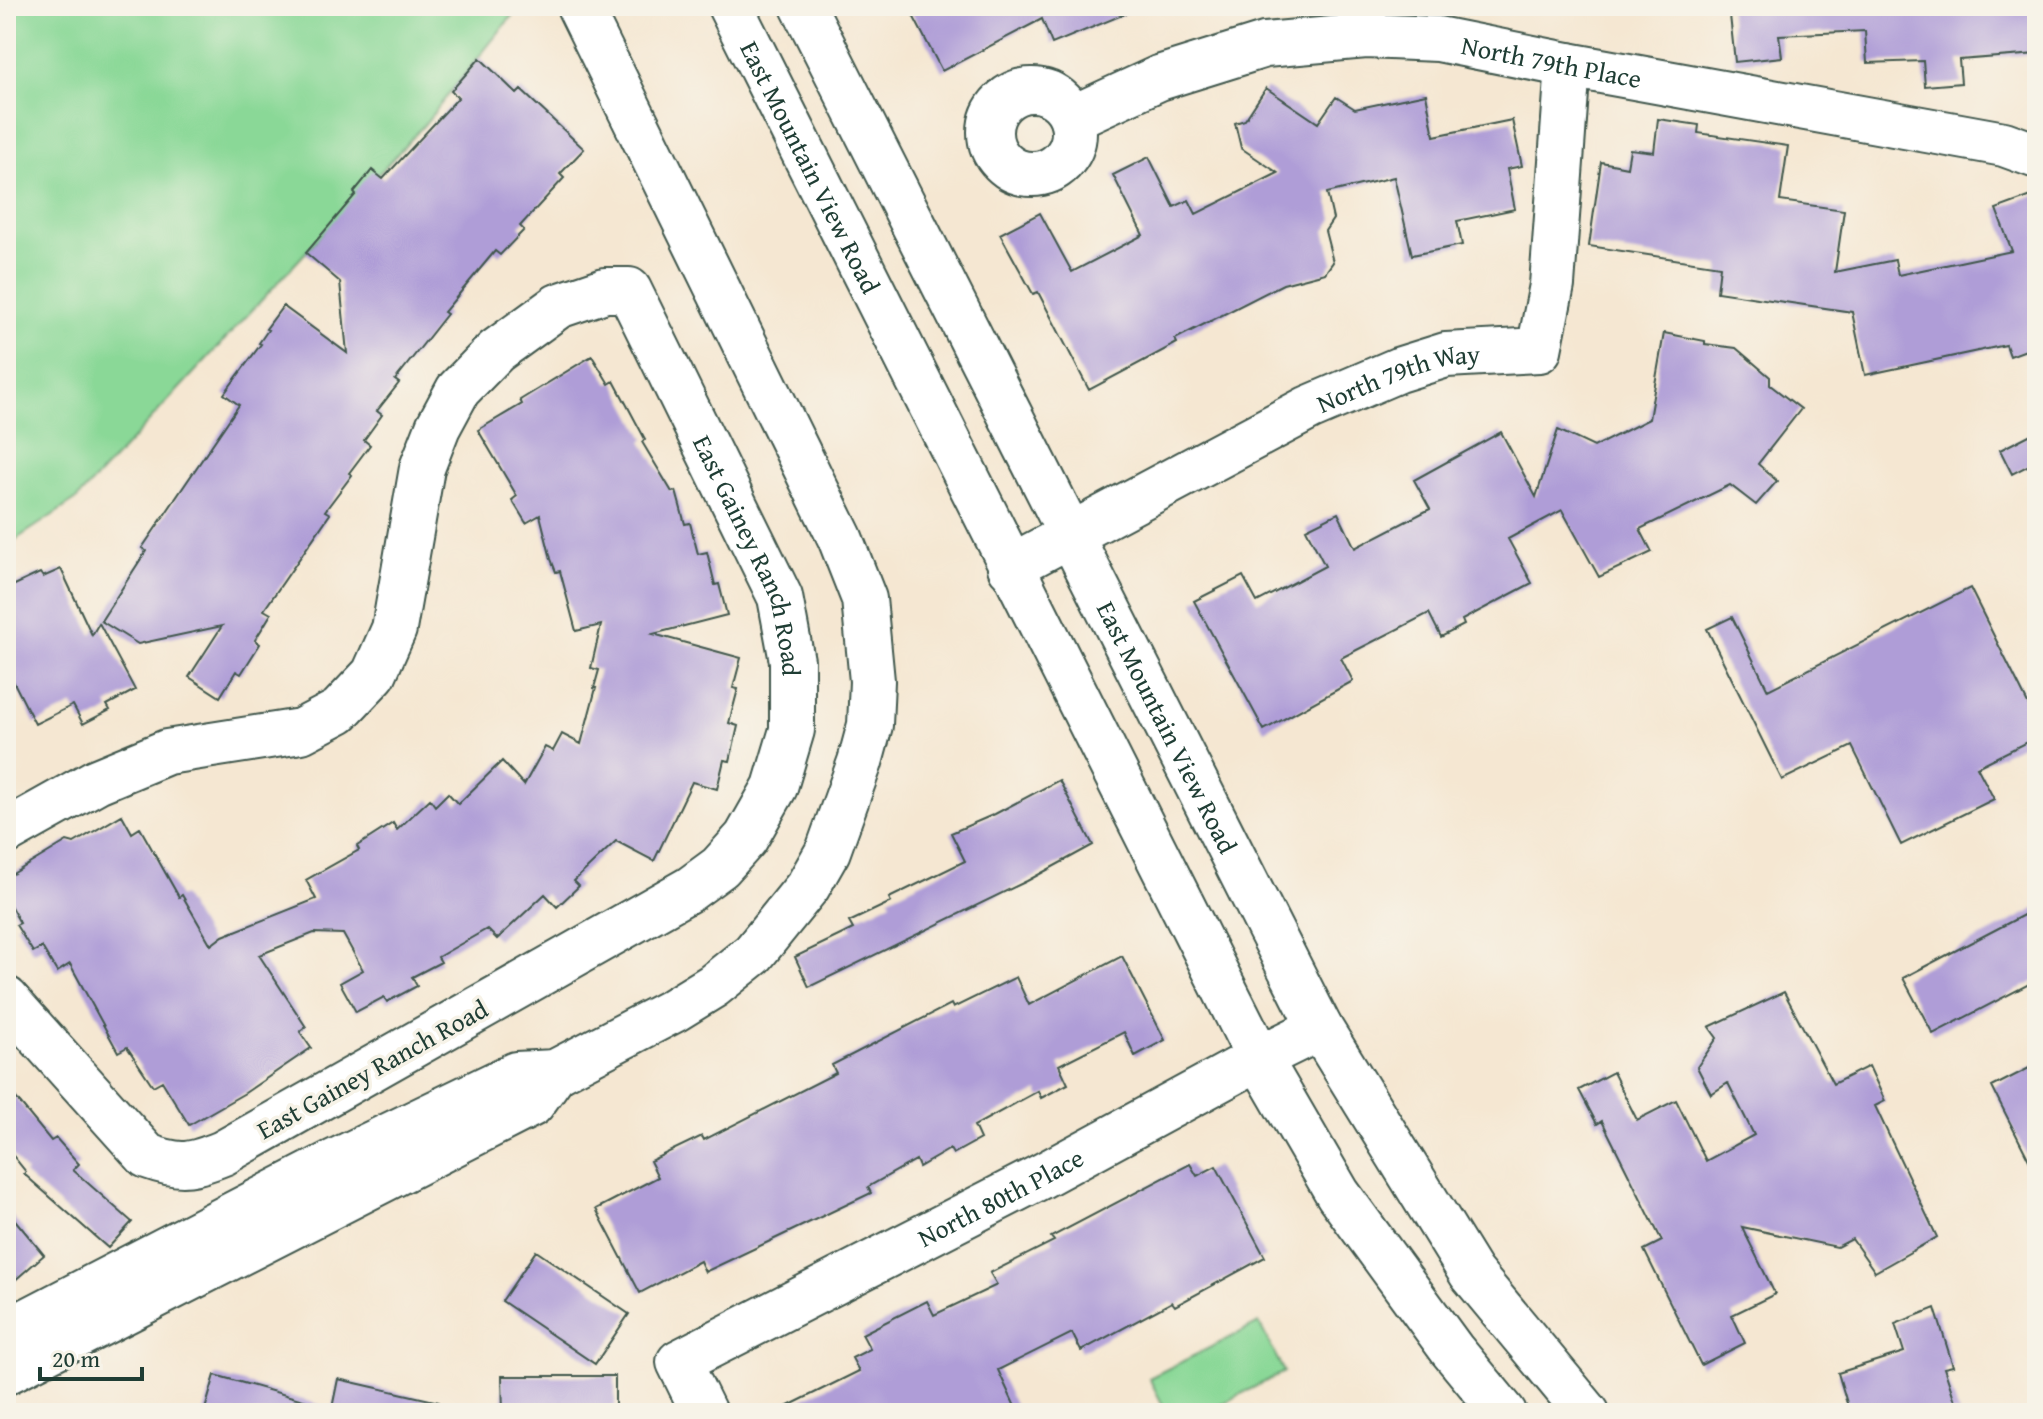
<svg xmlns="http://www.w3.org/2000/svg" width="2043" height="1419" viewBox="0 0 2043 1419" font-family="'Gentium Book Plus',serif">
<rect width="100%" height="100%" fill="#f7f3e8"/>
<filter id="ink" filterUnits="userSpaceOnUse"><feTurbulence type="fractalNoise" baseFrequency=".0125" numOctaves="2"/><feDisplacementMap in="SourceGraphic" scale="16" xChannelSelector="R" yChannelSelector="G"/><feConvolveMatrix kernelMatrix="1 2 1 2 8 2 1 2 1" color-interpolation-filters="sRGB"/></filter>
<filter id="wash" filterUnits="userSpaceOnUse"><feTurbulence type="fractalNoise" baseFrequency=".006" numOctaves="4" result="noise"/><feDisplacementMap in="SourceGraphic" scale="32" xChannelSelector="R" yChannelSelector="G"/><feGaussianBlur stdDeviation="1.8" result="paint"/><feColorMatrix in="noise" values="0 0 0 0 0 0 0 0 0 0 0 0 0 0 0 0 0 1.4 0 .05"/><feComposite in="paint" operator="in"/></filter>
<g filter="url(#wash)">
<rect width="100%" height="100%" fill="#f5e7d2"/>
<path fill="#8ad897" stroke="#548a66" stroke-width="2" d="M 6,6 L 520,6 L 423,126 L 77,499 L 6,546 Z
M 1259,1323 L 1284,1372 L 1204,1413 L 1167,1413 L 1149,1378 Z"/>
<g id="blocks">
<path fill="#af9dd7" d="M 908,6 L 1141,6 L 1142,7 L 1052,44 L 1042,19 L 942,71 Z
M 1729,6 L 2037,6 L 2037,54 L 1959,60 L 1961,83 L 1925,86 L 1923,61 L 1867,63 L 1865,31 L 1779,35 L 1782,57 L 1735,62 Z
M 480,58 L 517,94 L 521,90 L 584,149 L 560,174 L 564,178 L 520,226 L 524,230 L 500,255 L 495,251 L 444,312 L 447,314 L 395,380 L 399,383 L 377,411 L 382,415 L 364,440 L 370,445 L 349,473 L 352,475 L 325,511 L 330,514 L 264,610 L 271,614 L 255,640 L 260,644 L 241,674 L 236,671 L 220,697 L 189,677 L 222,626 L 138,644 L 101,621 L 146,551 L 142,548 L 239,405 L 224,394 L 261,344 L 259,343 L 268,330 L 266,329 L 283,306 L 347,353 L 340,282 L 306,253 L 356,194 L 354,192 L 372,170 L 383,179 L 458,98 L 451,91 Z
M 1266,88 L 1318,123 L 1336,97 L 1355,109 L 1426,94 L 1434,136 L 1512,120 L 1522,166 L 1507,169 L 1515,209 L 1457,221 L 1462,245 L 1412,255 L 1394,177 L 1327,193 L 1333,219 L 1325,231 L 1333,262 L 1325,273 L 1283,284 L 1175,339 L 1177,343 L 1089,390 L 1038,292 L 1033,294 L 1000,234 L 1040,213 L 1072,272 L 1143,235 L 1113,175 L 1149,157 L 1174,207 L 1189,200 L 1196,214 L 1278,173 L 1241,148 L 1235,123 L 1245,120 Z
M 1658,119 L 1699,125 L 1698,133 L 1788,146 L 1780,201 L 1844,210 L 1835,272 L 1895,260 L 1898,275 L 2012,251 L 1996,209 L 2037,194 L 2037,346 L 2010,356 L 2006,345 L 1865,375 L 1852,312 L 1717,292 L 1720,266 L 1589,246 L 1601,162 L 1627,167 L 1630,149 L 1654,152 Z
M 1664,333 L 1705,341 L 1705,344 L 1736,348 L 1770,377 L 1770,385 L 1801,409 L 1758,464 L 1777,481 L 1756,505 L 1730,485 L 1640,529 L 1652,552 L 1599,577 L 1562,510 L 1508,539 L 1532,583 L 1462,620 L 1464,625 L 1441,637 L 1429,613 L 1341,658 L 1353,681 L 1264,730 L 1194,601 L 1243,576 L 1257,602 L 1325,566 L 1306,529 L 1338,513 L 1355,548 L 1430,509 L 1414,480 L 1501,432 L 1536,497 L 1558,430 L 1594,447 L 1649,419 Z
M 592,356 L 609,384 L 614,381 L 645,439 L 642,442 L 672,492 L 676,491 L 685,524 L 690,523 L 698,554 L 707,552 L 715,585 L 719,584 L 727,615 L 653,634 L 741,658 L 733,688 L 738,689 L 729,723 L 738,726 L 730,761 L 724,760 L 717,789 L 692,782 L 654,861 L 616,841 L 574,881 L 579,886 L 557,907 L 545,894 L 497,939 L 487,929 L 438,957 L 441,962 L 412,977 L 417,986 L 387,1002 L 384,997 L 356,1012 L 340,983 L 363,970 L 343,934 L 314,933 L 259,955 L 306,1027 L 300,1032 L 311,1048 L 245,1093 L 189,1125 L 162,1081 L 153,1086 L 127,1047 L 118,1052 L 70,964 L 57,972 L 42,947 L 33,952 L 16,925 L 20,923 L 6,898 L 6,878 L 67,841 L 74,843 L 122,815 L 132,833 L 140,828 L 179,897 L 182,895 L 211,945 L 223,936 L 316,899 L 306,880 L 359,850 L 357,846 L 393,823 L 397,830 L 430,799 L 435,806 L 448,793 L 458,804 L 502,761 L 524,785 L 545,747 L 553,751 L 562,734 L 581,744 L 596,688 L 594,688 L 599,670 L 591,668 L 601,625 L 576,631 L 560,571 L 556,572 L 551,559 L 540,515 L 526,523 L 512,500 L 517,496 L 478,430 L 522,404 L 520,400 Z
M 2037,431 L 2037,461 L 2012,474 L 2000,450 Z
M 61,569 L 92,635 L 99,623 L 135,690 L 107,705 L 110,710 L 83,724 L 73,705 L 35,724 L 6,667 L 6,589 L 40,573 L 43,577 Z
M 1970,588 L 2037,722 L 2037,737 L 1977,767 L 1994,799 L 1901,845 L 1852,746 L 1782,780 L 1707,629 L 1732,617 L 1768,690 Z
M 1059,780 L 1093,845 L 1027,881 L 809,987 L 795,957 L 853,929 L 849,922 L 891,902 L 889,898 L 965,861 L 951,833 L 995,814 Z
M 2037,908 L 2037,980 L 1933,1034 L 1903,978 Z
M 1122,956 L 1165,1040 L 1135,1056 L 1124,1032 L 1059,1065 L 1068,1084 L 1041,1098 L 1038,1091 L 974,1126 L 980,1139 L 953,1154 L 950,1149 L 919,1167 L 916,1160 L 868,1187 L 871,1193 L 766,1243 L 705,1272 L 700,1261 L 640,1293 L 596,1209 L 658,1177 L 650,1161 L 702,1136 L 704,1140 L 836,1073 L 832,1065 L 951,1004 L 953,1008 L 1016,977 L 1029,1005 Z
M 1784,992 L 1833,1084 L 1869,1066 L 1885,1101 L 1875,1106 L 1937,1237 L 1875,1272 L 1852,1239 L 1837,1247 L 1742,1227 L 1775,1294 L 1732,1315 L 1745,1343 L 1701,1365 L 1644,1250 L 1662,1241 L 1602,1121 L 1597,1124 L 1579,1090 L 1613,1072 L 1637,1120 L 1676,1100 L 1706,1161 L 1754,1135 L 1728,1083 L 1711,1094 L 1697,1067 L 1717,1038 L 1709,1027 Z
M 2037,1064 L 2037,1176 L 1992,1087 Z
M 6,1086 L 51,1141 L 56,1138 L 79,1164 L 73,1170 L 132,1222 L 108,1248 L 24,1174 L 26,1172 L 6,1147 Z
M 1190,1164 L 1197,1176 L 1216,1166 L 1265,1257 L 1175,1306 L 1172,1302 L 1081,1351 L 1072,1333 L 998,1370 L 1018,1413 L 774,1413 L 859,1371 L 852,1358 L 870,1349 L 862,1334 L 927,1301 L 934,1315 L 997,1285 L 990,1273 L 1054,1241 L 1051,1237 Z
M 6,1209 L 44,1255 L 6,1288 Z
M 536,1251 L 629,1314 L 595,1364 L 502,1301 Z
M 1935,1308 L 1953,1366 L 1944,1368 L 1959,1413 L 1850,1413 L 1838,1373 L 1904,1352 L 1895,1324 Z
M 215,1375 L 321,1405 L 320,1413 L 204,1413 Z
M 502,1376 L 615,1376 L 615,1407 L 598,1407 L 598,1413 L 503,1413 Z
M 338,1379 L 439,1402 L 438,1413 L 331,1413 Z"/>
</g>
</g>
<g filter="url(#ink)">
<use href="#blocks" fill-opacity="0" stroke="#3f564c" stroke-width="2"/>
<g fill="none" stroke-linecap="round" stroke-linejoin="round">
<defs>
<g id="minor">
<circle cx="1032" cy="132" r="42"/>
<path id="s1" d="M 1072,118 L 1159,78 L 1265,45 L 1366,36 L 1438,39 L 1568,65 L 2004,144 L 2037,156"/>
<path id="s2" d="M 1010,567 L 1309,408 L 1398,370 L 1446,355 L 1539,350 L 1552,285 L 1568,65"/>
<path id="s3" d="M 6,832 L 97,781 L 167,752 L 301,731 L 339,711 L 374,674 L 394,629 L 422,468 L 438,427 L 458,390 L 496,351 L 558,306 L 605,290 L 629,290 L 780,597 L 792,661 L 792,730 L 775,787 L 746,838 L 720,867 L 690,889 L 223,1153 C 191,1166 180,1168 147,1156 L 6,999"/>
<path d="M 6,1332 L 334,1162 L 516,1074 L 555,1072 L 674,1010 L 713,986 L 753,954 L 808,886 L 828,851 L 860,762 L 870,725 L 872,681 L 864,599 L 840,538 L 579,6"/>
<path d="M 6,1372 L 532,1104 L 555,1072"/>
<path id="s4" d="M 704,1413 L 679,1362 L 1038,1178 L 1259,1058 L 1320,1028"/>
</g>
<g id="major">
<path id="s5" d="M 730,6 L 1259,1058 L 1338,1194 L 1452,1350 L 1504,1413"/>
<path id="s6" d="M 803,6 L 1320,1028 L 1471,1273 L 1587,1413"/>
</g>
</defs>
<use href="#minor" stroke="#3f564c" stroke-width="48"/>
<use href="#major" stroke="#3f564c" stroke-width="48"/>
<use href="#minor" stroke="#fff" stroke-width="44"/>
<use href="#major" stroke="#fff" stroke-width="44"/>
</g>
</g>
<g text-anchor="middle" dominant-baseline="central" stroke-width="7" stroke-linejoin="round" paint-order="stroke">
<g font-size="26" fill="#1f3d34" stroke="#f7f3e8">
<text stroke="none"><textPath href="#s1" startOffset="496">North 79th Place</textPath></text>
<text stroke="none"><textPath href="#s5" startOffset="180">East Mountain View Road</textPath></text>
<text stroke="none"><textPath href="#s2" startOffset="434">North 79th Way</textPath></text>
<text stroke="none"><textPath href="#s3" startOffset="1206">East Gainey Ranch Road</textPath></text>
<text stroke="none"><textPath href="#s6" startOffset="808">East Mountain View Road</textPath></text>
<text transform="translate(372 1069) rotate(-29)">East Gainey Ranch Road</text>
<text stroke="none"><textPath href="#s4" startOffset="418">North 80th Place</textPath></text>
</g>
</g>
<rect width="2043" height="1419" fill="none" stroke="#f7f3e8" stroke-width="32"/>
<path d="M40 1367v12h102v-12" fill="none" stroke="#1f3d34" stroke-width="4"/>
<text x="52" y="1367" font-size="24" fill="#1f3d34" stroke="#f7f3e8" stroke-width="6" paint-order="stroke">20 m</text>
</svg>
